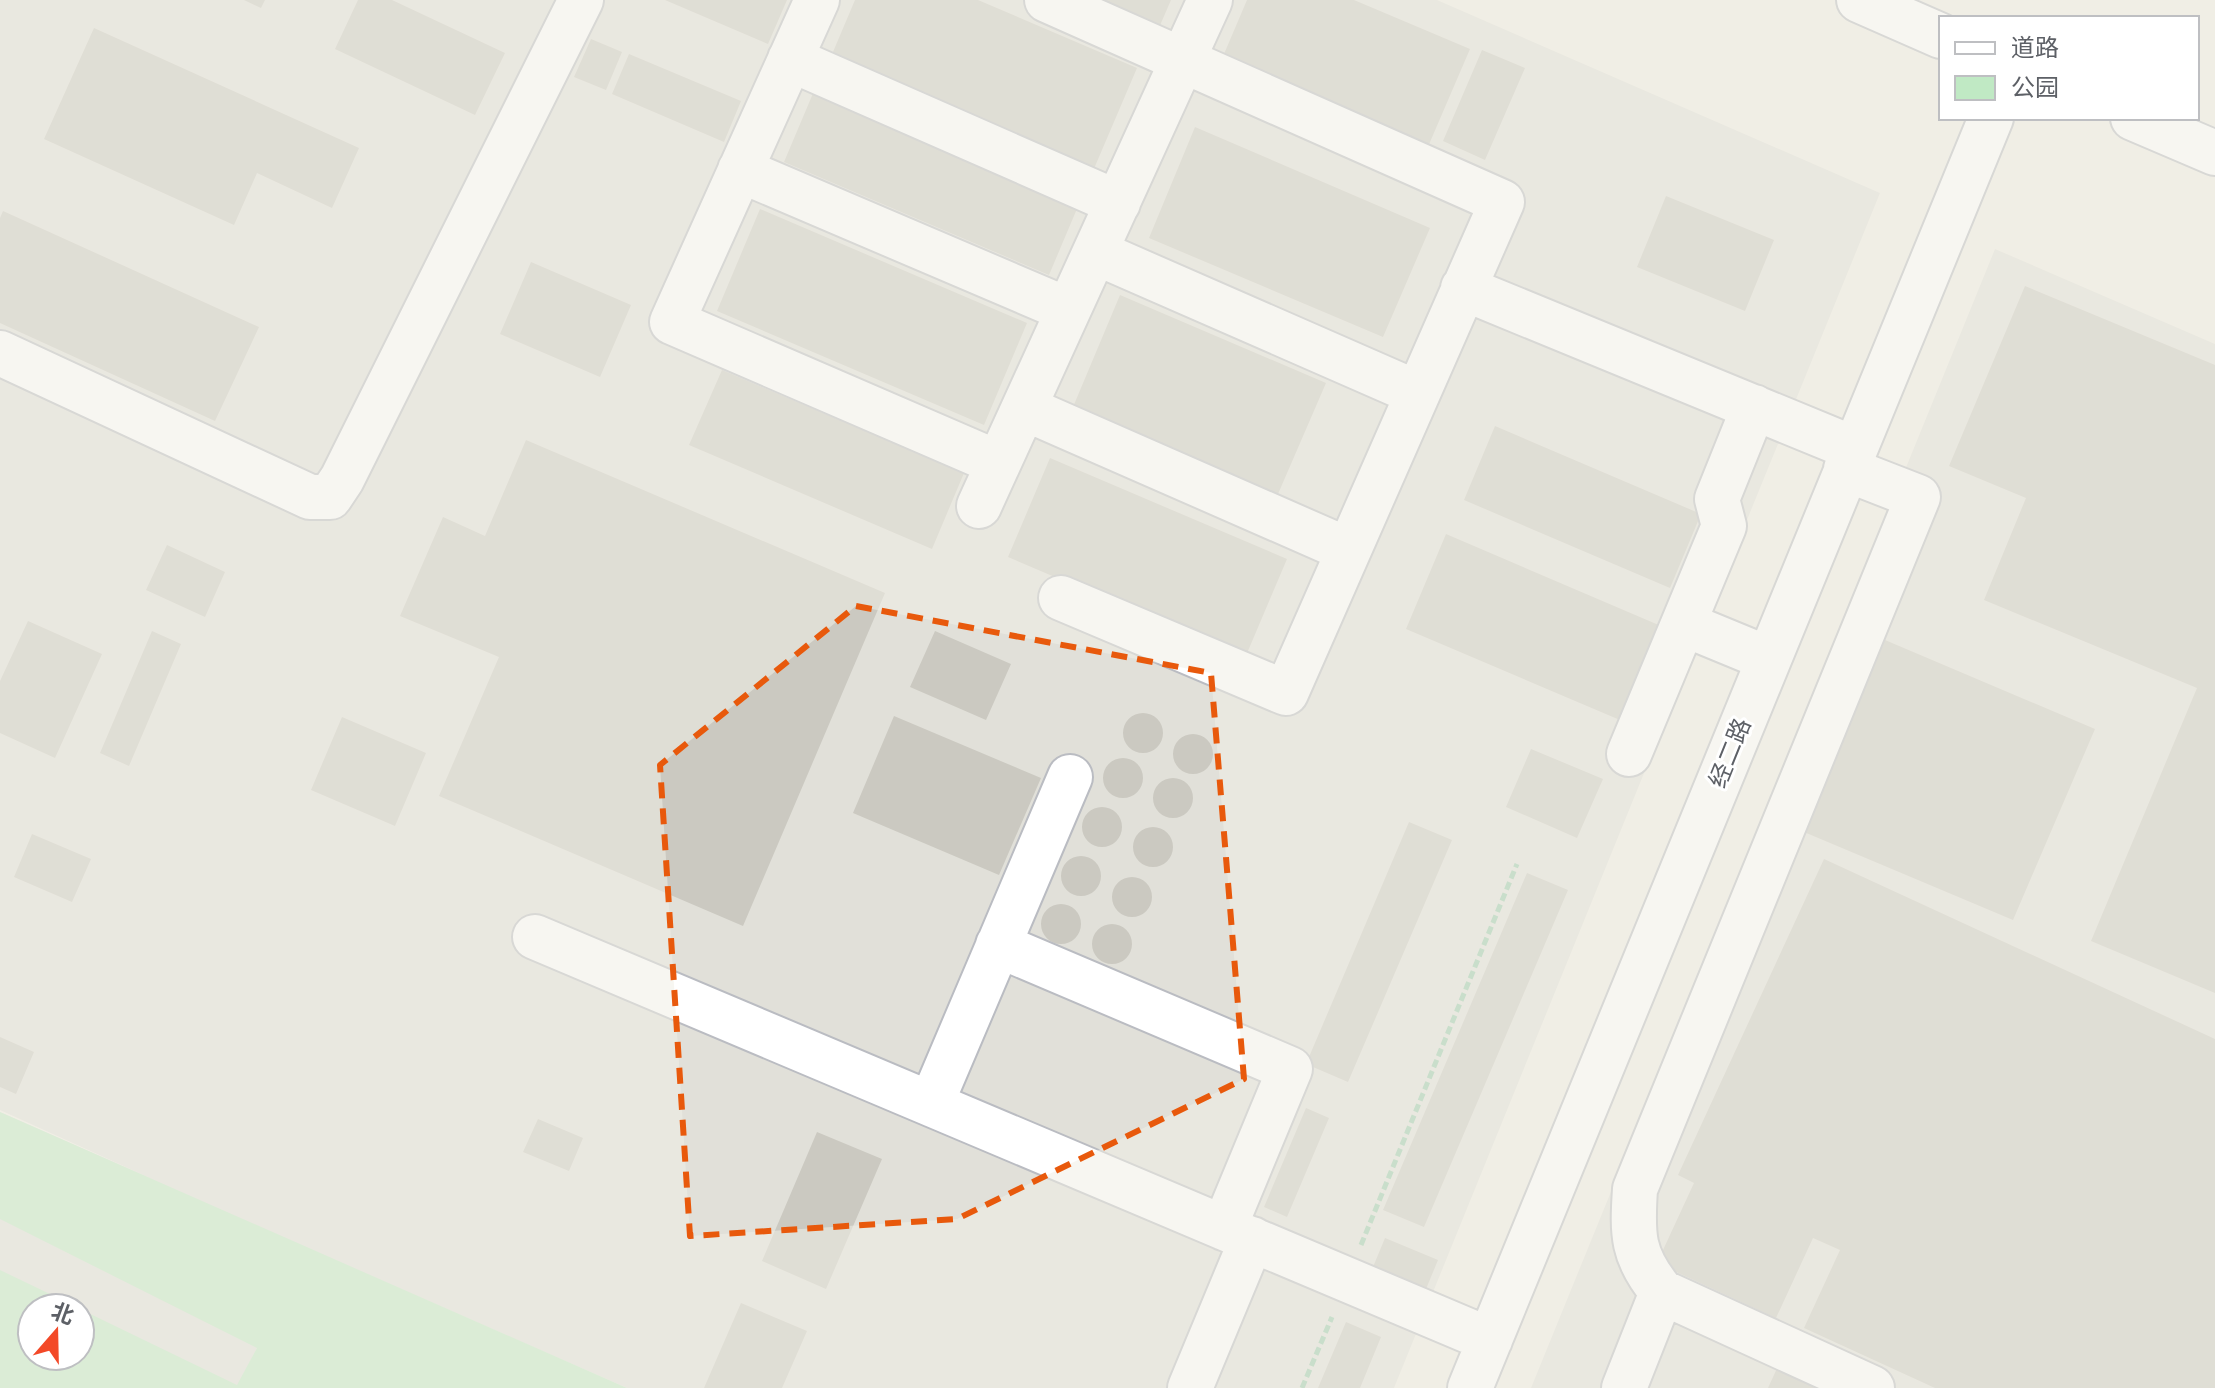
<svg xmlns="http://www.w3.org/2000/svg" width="2215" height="1388" viewBox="0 0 2215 1388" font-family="'Fira Sans','Noto Sans SC',sans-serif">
<rect width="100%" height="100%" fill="#f0eee5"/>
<path fill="#e1e0d9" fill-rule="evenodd" d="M 0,0 L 1437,0 L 1880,193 L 1394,1388 L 627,1388 L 307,1248 L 237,1388 L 0,1388 L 0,1112 L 150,1178 L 0,1110 ZM 32,1308 L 80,1308 L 80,1356 L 32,1356 Z
M 1995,249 L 2215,344 L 2215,1388 L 1531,1388 Z"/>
<path fill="#c0e9c4" d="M 0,1112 L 627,1388 L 0,1388 L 0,1270 L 79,1308 L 32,1308 L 32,1356 L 80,1356 L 80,1309 L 237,1385 L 257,1348 L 0,1219 Z"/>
<path fill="#cbc9c1" d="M 244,0 L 265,0 L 261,8 Z
M 358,0 L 392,0 L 505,53 L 475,115 L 335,49 Z
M 665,0 L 787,0 L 768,44 Z
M 855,0 L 978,0 L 1137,68 L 1093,171 L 830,59 Z
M 1088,0 L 1171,0 L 1158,30 Z
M 1247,0 L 1354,0 L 1470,49 L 1427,149 L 1221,61 Z
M 94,28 L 359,148 L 332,208 L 257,173 L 234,225 L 44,139 Z
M 591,39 L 622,52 L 606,90 L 574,77 Z
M 1482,50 L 1525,68 L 1485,160 L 1443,141 Z
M 629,54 L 741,101 L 724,142 L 612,94 Z
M 814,91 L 1079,204 L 1049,275 L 784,162 Z
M 1195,127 L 1430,228 L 1383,337 L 1149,238 Z
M 1666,196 L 1774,240 L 1745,311 L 1637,267 Z
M 760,209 L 1027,323 L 984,425 L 717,311 Z
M 3,211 L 259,327 L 215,421 L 0,323 L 0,218 Z
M 531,262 L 631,305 L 600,377 L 500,334 Z
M 2025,286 L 2215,365 L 2215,993 L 2091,941 L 2197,688 L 1984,600 L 2026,498 L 1949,466 Z
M 1120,295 L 1326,383 L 1278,494 L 1073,407 Z
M 722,370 L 964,473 L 932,549 L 689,445 Z
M 1495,426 L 1701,514 L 1670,588 L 1464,500 Z
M 526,440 L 885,593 L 743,926 L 439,796 L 499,657 L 400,616 L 443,517 L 485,536 Z
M 1050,458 L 1287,559 L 1245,658 L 1008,557 Z
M 1446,534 L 1668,629 L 1627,723 L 1406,629 Z
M 167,545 L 225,572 L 205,617 L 146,590 Z
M 28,621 L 102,654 L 55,758 L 0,733 L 0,681 Z
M 152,631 L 181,644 L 129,766 L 100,753 Z
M 935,631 L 1011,664 L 986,720 L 910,687 Z
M 1885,640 L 2095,729 L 2013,920 L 1804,832 Z
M1123 733a20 20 0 1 1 40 0a20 20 0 1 1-40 0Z
M 894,716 L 1041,778 L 999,875 L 853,813 Z
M 342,717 L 426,753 L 395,826 L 311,790 Z
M1173 754a20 20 0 1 1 40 0a20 20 0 1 1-40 0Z
M 1531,749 L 1603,779 L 1577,838 L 1506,807 Z
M1103 778a20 20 0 1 1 40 0a20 20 0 1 1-40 0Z
M1153 798a20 20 0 1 1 40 0a20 20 0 1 1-40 0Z
M1082 827a20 20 0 1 1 40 0a20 20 0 1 1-40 0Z
M 1409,822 L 1452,840 L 1348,1082 L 1306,1064 Z
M1133 847a20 20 0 1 1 40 0a20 20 0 1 1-40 0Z
M 32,834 L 91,859 L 72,902 L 14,877 Z
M1061 876a20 20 0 1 1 40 0a20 20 0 1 1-40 0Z
M 1824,859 L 2215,1039 L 2215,1388 L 1935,1388 L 1804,1328 L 1840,1250 L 1813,1238 L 1776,1318 L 1657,1263 L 1694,1183 L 1678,1175 Z
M 1527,873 L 1568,890 L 1424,1227 L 1383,1210 Z
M1112 897a20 20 0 1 1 40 0a20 20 0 1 1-40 0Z
M1041 924a20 20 0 1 1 40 0a20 20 0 1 1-40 0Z
M1092 944a20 20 0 1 1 40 0a20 20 0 1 1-40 0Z
M 0,1037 L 34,1052 L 16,1094 L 0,1087 Z
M 1306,1108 L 1329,1118 L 1287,1217 L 1264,1207 Z
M 538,1119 L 583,1138 L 569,1171 L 523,1152 Z
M 817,1132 L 882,1159 L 826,1289 L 762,1261 Z
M 1385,1238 L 1438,1260 L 1426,1289 L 1373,1267 Z
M 741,1303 L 807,1331 L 782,1388 L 704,1388 Z
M 1346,1322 L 1381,1337 L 1360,1388 L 1318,1388 Z
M 1779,1364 L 1834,1388 L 1768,1388 Z"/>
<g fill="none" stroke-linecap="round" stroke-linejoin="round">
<defs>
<path id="minor" d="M 817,0 L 672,322 L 998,463
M 1047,0 L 1502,202 L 1286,693 L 1061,598
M 1859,0 L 1941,36
M 790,59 L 1118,203
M 2133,118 L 2215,153
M 740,170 L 1068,310
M 1095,252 L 1417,393
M 1463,288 L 1855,449
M 0,353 L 310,497 L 330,497 L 342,479 L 581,0
M 1024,408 L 1348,550
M 1846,469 L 1918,497 L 1635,1189 C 1632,1235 1632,1256 1662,1292 L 1872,1388
M 979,506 L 1210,0
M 1684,624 L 1769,659
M 1629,754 L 1724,526 L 1717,499 L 1754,407
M 535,937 L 1490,1340
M 998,945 L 1290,1069 L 1224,1228
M 931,1104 L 1070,777
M 1190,1388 L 1252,1239
M 1470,1388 L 1991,118
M 1624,1388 L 1662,1292"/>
</defs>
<use href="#minor" stroke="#babcc2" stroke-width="48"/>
<path stroke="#99caab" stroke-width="5" stroke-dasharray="8 4" stroke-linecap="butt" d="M 1361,1245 L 1517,864
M 1302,1388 L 1332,1317"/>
<use href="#minor" stroke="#fff" stroke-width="44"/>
</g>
<path d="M0 0H2215V1388H0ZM 856,606 L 1211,673 L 1244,1079 L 957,1219 L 690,1236 L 660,765 Z" fill="#f0eee5" fill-opacity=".55" fill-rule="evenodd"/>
<path fill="none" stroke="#e8590c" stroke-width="6" stroke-dasharray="16 10" stroke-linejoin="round" d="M 856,606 L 1211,673 L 1244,1079 L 957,1219 L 690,1236 L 660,765 Z"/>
<g text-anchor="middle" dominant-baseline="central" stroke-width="6" stroke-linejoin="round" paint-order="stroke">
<g font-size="24" fill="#5d6066" stroke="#fff">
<text transform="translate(1730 753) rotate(-68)">经二路</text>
</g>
</g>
<rect x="1939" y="16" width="260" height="104" fill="#ffffff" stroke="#bebfc2" stroke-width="2"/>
<rect x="1955" y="42" width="40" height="12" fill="#ffffff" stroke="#bebfc2" stroke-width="2"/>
<text x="2011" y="56" font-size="24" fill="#5d6066">道路</text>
<rect x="1955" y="76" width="40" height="24" fill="#c0e9c4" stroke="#bebfc2" stroke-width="2"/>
<text x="2011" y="96" font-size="24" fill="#5d6066">公园</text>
<g transform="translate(56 1332) rotate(20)"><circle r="38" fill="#ffffff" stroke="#bebfc2" stroke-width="2"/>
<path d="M0-6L14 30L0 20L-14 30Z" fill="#f34928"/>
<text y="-12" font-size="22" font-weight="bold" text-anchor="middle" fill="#5d6066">北</text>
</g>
</svg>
